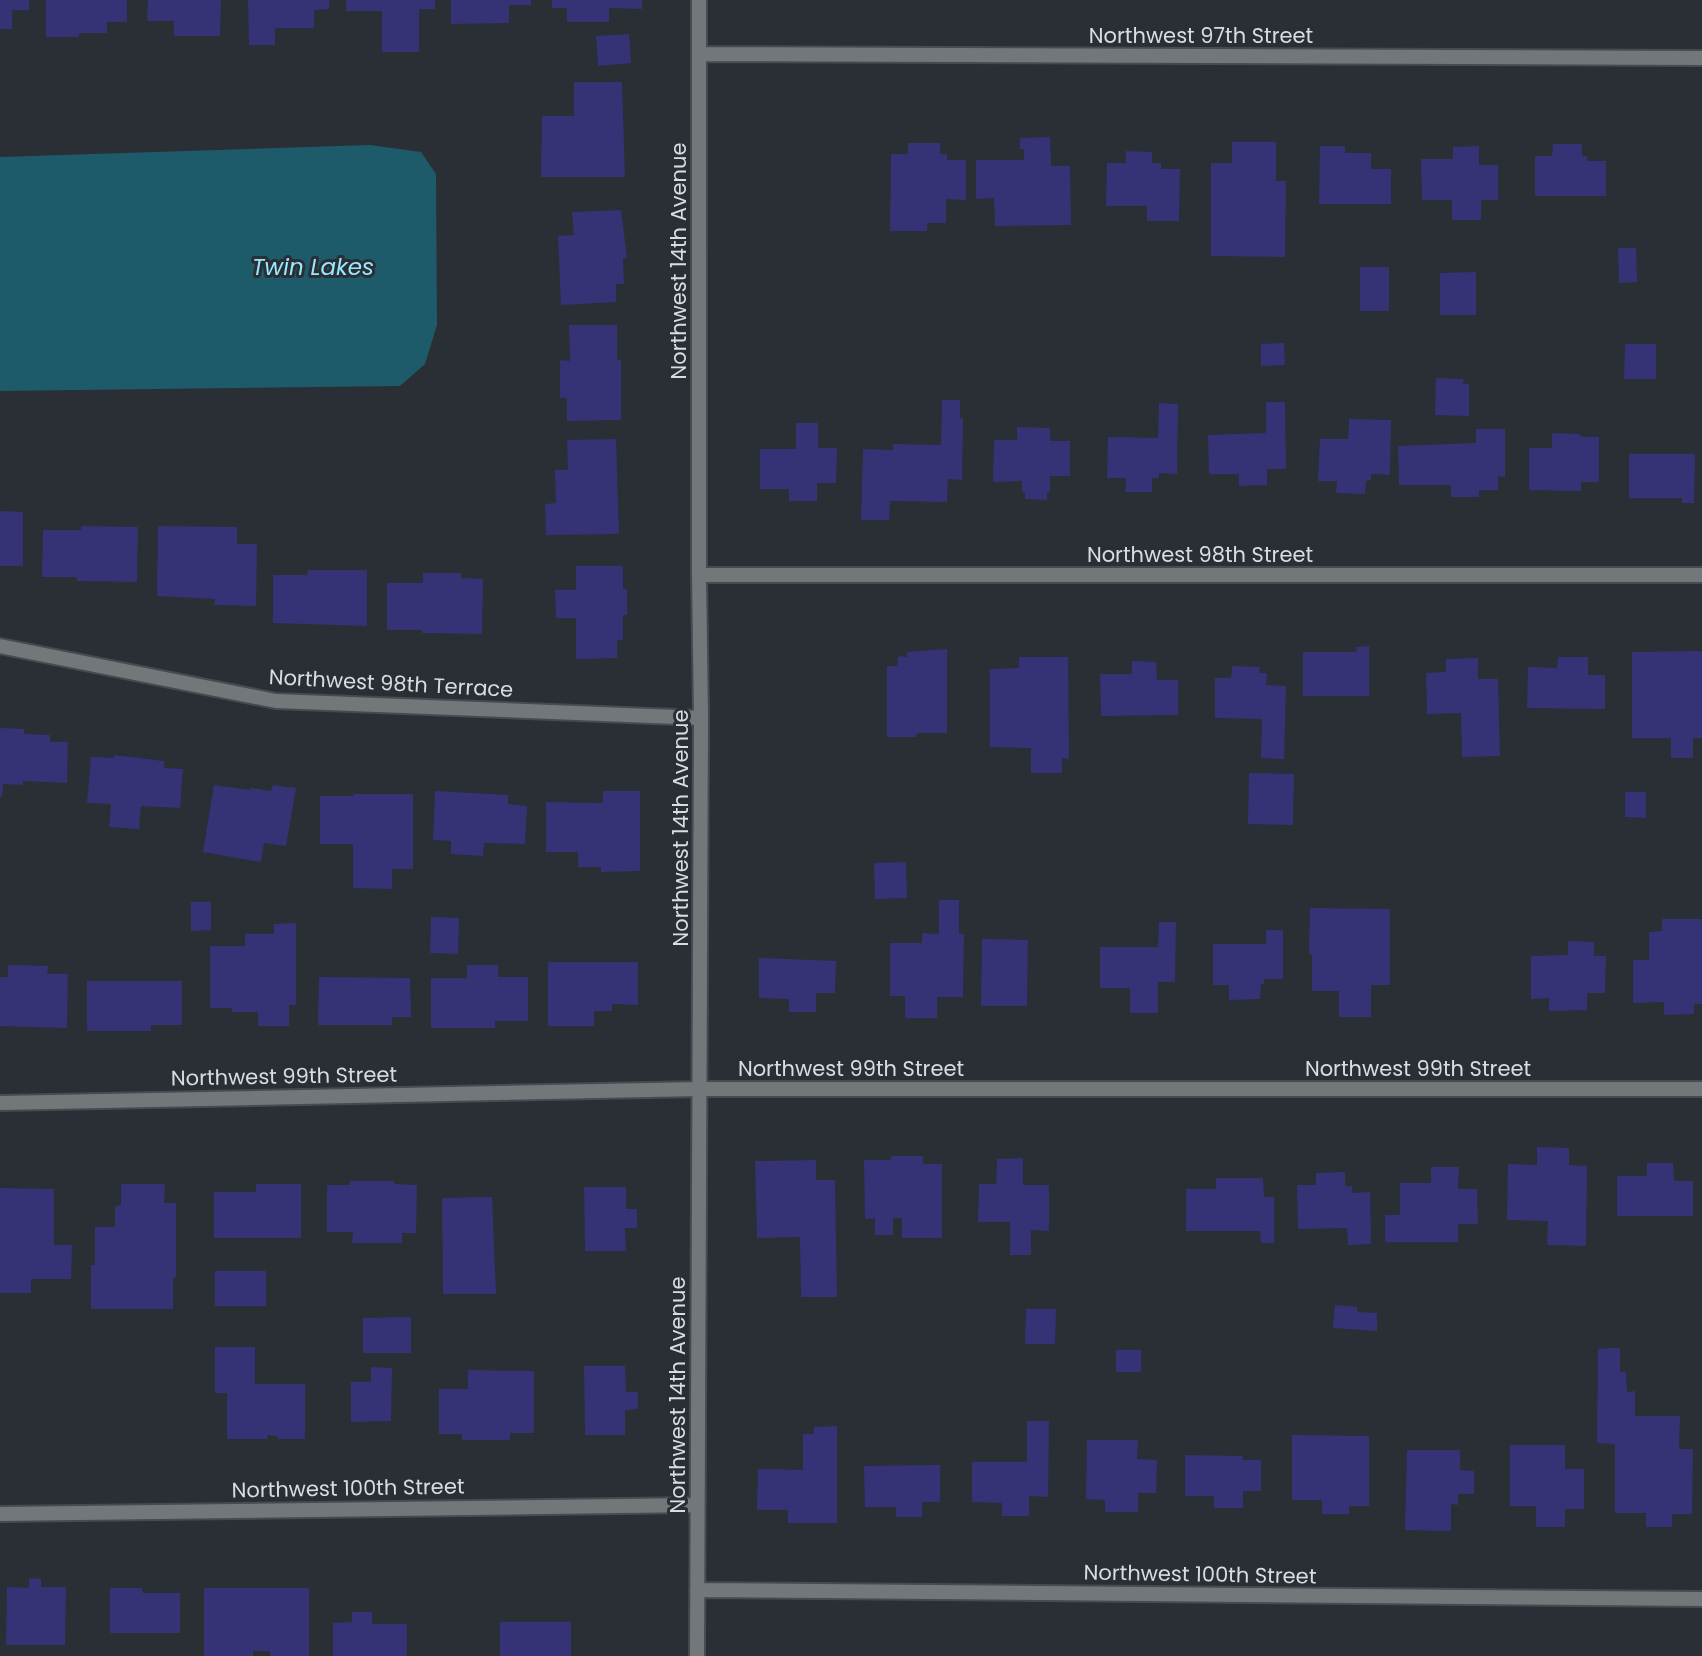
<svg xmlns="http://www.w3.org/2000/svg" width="1702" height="1656" viewBox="0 0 1702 1656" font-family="Poppins,sans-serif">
<rect width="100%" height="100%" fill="#2a2e35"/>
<path fill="#1e5b6a" d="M 370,145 L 421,152 L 436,174 L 437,325 L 425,364 L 400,386 L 0,391 L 0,157 Z"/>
<path fill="#353375" d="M 0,0 L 29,0 L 29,10 L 12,10 L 12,29 L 0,29 Z
M 46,0 L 127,0 L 127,22 L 107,22 L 107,33 L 79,33 L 79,37 L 46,37 Z
M 148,0 L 221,0 L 220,36 L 174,36 L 174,21 L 147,21 Z
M 248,0 L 329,0 L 329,9 L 314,10 L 314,28 L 275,28 L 275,45 L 249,45 Z
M 346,0 L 435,0 L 435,9 L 419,9 L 419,52 L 382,52 L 382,11 L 346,11 Z
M 451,0 L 531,0 L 531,5 L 509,5 L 509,23 L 451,24 Z
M 552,0 L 642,0 L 642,9 L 609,8 L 609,22 L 567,22 L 567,8 L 552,8 Z
M 629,34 L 631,63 L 598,66 L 596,36 Z
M 574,82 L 622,82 L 625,177 L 541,177 L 542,116 L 574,116 Z
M 1050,137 L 1051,166 L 1070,166 L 1071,225 L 995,226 L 994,198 L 976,199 L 976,160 L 1024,160 L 1024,149 L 1020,149 L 1020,138 Z
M 1232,142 L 1276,142 L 1276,181 L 1286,181 L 1285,257 L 1211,256 L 1211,163 L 1232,163 Z
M 908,143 L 940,143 L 940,154 L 947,154 L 947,160 L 966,160 L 966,200 L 946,199 L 946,223 L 927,223 L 927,231 L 890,231 L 891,154 L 908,154 Z
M 1553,144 L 1582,144 L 1582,156 L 1587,156 L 1587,161 L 1606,161 L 1606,196 L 1535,196 L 1535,156 L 1552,156 Z
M 1320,146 L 1345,146 L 1345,153 L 1371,153 L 1371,169 L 1391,169 L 1391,204 L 1319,204 Z
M 1479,146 L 1479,165 L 1498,165 L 1498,200 L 1481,200 L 1481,220 L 1452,220 L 1452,200 L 1422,200 L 1421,159 L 1453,159 L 1453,147 Z
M 1126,151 L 1152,152 L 1152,163 L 1161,163 L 1161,169 L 1180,169 L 1179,221 L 1147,221 L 1147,206 L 1106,206 L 1107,163 L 1126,163 Z
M 621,210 L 627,258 L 623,258 L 624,284 L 616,284 L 616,302 L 561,305 L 558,236 L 574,235 L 572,212 Z
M 1618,248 L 1636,248 L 1637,282 L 1619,283 Z
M 1360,267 L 1389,267 L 1389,311 L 1360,311 Z
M 1476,272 L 1476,315 L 1440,315 L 1440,273 Z
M 569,325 L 617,325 L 617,360 L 621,360 L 621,420 L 567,421 L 567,398 L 560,398 L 560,360 L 570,361 Z
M 1284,343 L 1285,365 L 1261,366 L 1261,344 Z
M 1625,344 L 1656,344 L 1656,379 L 1624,379 Z
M 1436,378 L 1464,379 L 1463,384 L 1469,384 L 1469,416 L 1435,415 Z
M 942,400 L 960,400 L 960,418 L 963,418 L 962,480 L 948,479 L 947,502 L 890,501 L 889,520 L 861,520 L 863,449 L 893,450 L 893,444 L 941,445 Z
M 1266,402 L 1285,402 L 1286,469 L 1267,469 L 1267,485 L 1239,486 L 1239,474 L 1209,474 L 1208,435 L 1266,433 Z
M 1159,403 L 1178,404 L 1177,474 L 1159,473 L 1159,478 L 1152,478 L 1152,492 L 1125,492 L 1126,478 L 1107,478 L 1108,437 L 1158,438 Z
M 1349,419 L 1391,420 L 1390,475 L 1371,474 L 1371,480 L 1366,481 L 1365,494 L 1336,493 L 1337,481 L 1318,481 L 1320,439 L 1348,439 Z
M 796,423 L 818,423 L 818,448 L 837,448 L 836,483 L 817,483 L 817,501 L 789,501 L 789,489 L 760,489 L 760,449 L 796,449 Z
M 1017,427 L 1050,428 L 1050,441 L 1070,441 L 1070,476 L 1050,476 L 1050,492 L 1047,492 L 1047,500 L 1025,499 L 1025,492 L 1022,492 L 1022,481 L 993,482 L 994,440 L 1017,440 Z
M 1476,429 L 1505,429 L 1505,477 L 1498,476 L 1498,490 L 1479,490 L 1479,497 L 1451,497 L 1451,485 L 1399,485 L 1398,446 L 1476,443 Z
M 1552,433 L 1580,434 L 1581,437 L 1599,437 L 1599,482 L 1581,482 L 1581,491 L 1529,490 L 1529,448 L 1552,448 Z
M 616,439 L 619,534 L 546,535 L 545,504 L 556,503 L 555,470 L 568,470 L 567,440 Z
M 1629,454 L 1695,454 L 1694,503 L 1682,503 L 1682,498 L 1629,498 Z
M 0,511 L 23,512 L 23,566 L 0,566 Z
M 81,526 L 138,527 L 137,582 L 77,581 L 77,577 L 42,577 L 43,530 L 81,530 Z
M 158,526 L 237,527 L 237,544 L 257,544 L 256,606 L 214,605 L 215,599 L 157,596 Z
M 576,566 L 623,566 L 623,589 L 627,589 L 627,615 L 623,615 L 623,640 L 617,640 L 617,658 L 576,659 L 576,618 L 556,618 L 555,590 L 576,590 Z
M 308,570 L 367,570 L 367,626 L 273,623 L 273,575 L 307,575 Z
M 423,573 L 461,573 L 461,578 L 483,579 L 482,634 L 422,633 L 422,630 L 387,630 L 387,583 L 423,583 Z
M 1369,646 L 1369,696 L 1303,696 L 1303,652 L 1357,652 L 1356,647 Z
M 947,649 L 947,733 L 917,733 L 916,737 L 887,737 L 887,666 L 897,666 L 898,656 L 907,657 L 907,652 Z
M 1702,651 L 1702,738 L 1693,738 L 1693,758 L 1671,758 L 1671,738 L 1632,738 L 1632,652 Z
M 1019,657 L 1068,657 L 1069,759 L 1062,758 L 1062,773 L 1031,773 L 1031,748 L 990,747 L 990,669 L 1019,668 Z
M 1558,657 L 1588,657 L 1588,675 L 1605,675 L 1605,709 L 1527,708 L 1528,667 L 1557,668 Z
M 1478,658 L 1478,679 L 1498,679 L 1500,756 L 1462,757 L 1461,713 L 1427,714 L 1426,673 L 1446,672 L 1446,659 Z
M 1132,661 L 1156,662 L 1157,680 L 1178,680 L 1178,715 L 1101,716 L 1100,674 L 1132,674 Z
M 1232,666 L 1260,667 L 1259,673 L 1267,673 L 1266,685 L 1286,686 L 1284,759 L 1261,758 L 1262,719 L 1215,718 L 1215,678 L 1231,678 Z
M 0,728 L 24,729 L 24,734 L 50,735 L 50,742 L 68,742 L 67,783 L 23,781 L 23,785 L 3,784 L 2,797 L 0,797 Z
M 114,755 L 164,761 L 164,768 L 183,769 L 180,808 L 141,806 L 139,829 L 109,827 L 111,804 L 87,803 L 91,757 L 114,758 Z
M 1249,773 L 1294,774 L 1293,825 L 1248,824 Z
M 214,785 L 250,790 L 250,788 L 271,791 L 273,785 L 296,788 L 286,846 L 264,843 L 261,862 L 203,852 Z
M 435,791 L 508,795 L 508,804 L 527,806 L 525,844 L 484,843 L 483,856 L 451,854 L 451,841 L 433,840 Z
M 603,791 L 640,791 L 640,871 L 601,872 L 601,867 L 578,867 L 578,852 L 546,852 L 546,802 L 603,803 Z
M 1625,792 L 1646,792 L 1646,818 L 1625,817 Z
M 353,794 L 413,794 L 413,869 L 392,869 L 392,889 L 353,888 L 353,844 L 320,844 L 320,796 L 354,796 Z
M 906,862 L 907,898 L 875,899 L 874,863 Z
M 939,900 L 959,900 L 959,934 L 964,934 L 963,997 L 937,997 L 937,1018 L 905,1018 L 905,996 L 890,996 L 890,943 L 922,943 L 922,933 L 939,934 Z
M 191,902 L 211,902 L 211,930 L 191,931 Z
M 1310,908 L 1390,909 L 1390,985 L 1371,985 L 1371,1017 L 1339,1017 L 1339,991 L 1312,991 L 1312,954 L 1309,954 Z
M 431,917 L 459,918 L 458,954 L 430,953 Z
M 1662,919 L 1702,919 L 1702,1004 L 1694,1004 L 1694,1014 L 1664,1015 L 1664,1002 L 1633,1003 L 1633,960 L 1649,960 L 1649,932 L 1662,931 Z
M 1159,922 L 1176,922 L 1175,982 L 1158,982 L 1158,1013 L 1130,1013 L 1130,988 L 1100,988 L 1100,947 L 1158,947 Z
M 296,923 L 296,1005 L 289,1005 L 289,1026 L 258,1026 L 258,1012 L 232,1012 L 232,1008 L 210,1008 L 210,946 L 245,946 L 245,934 L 274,934 L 274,924 Z
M 1266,930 L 1283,930 L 1283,979 L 1264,979 L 1264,984 L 1261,984 L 1260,999 L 1229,1000 L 1229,985 L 1213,985 L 1213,944 L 1266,944 Z
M 982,939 L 1028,940 L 1027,1006 L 981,1006 Z
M 1568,941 L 1594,942 L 1594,956 L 1606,956 L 1605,993 L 1587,993 L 1587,1010 L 1549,1011 L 1549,998 L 1531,999 L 1531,956 L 1568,955 Z
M 759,958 L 836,961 L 835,993 L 816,993 L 816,1012 L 789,1012 L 789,999 L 759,998 Z
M 548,962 L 638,962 L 638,1005 L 612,1004 L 612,1011 L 594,1011 L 594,1026 L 548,1026 Z
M 8,965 L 48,966 L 47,974 L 68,974 L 67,1028 L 0,1026 L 0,977 L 8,977 Z
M 467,965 L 498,965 L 498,977 L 528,977 L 528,1021 L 495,1021 L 495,1028 L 431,1028 L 431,978 L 467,978 Z
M 319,977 L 410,978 L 411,1017 L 392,1017 L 392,1025 L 318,1025 Z
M 87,981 L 182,981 L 182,1025 L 151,1025 L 151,1031 L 87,1031 Z
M 1537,1147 L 1569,1148 L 1569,1165 L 1587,1166 L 1586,1246 L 1547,1245 L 1548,1221 L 1507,1220 L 1508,1164 L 1537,1165 Z
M 891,1156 L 923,1156 L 923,1164 L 942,1164 L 942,1238 L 902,1238 L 902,1218 L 893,1218 L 893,1235 L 875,1235 L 875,1218 L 865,1219 L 864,1160 L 891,1160 Z
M 1023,1158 L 1023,1185 L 1049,1185 L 1049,1231 L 1031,1230 L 1031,1255 L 1010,1255 L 1010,1222 L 978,1222 L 979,1184 L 996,1184 L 997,1159 Z
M 816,1160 L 816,1180 L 835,1180 L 837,1297 L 801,1297 L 800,1237 L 757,1238 L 755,1161 Z
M 1647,1163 L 1673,1163 L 1674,1181 L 1693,1181 L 1693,1216 L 1617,1216 L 1617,1176 L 1647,1176 Z
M 1431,1167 L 1459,1167 L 1458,1189 L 1477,1189 L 1478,1224 L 1458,1224 L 1458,1242 L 1385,1242 L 1385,1215 L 1400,1215 L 1400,1183 L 1431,1183 Z
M 1345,1172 L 1345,1186 L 1352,1186 L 1352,1193 L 1370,1192 L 1371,1244 L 1348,1245 L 1347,1228 L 1298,1229 L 1297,1185 L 1316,1185 L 1316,1173 Z
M 1216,1178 L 1263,1178 L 1264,1197 L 1274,1197 L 1274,1243 L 1261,1243 L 1260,1231 L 1186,1231 L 1186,1189 L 1216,1189 Z
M 350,1181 L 394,1181 L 394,1184 L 417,1185 L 416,1233 L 402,1233 L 402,1243 L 352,1243 L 353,1232 L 327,1232 L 327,1185 L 350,1185 Z
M 121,1184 L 165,1184 L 164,1203 L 176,1203 L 176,1278 L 173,1278 L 173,1309 L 91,1309 L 91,1265 L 95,1265 L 95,1227 L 115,1227 L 115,1206 L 121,1205 Z
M 256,1184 L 301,1184 L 301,1238 L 214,1238 L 214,1192 L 256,1192 Z
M 584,1187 L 626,1187 L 626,1209 L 637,1209 L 637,1228 L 625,1228 L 626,1251 L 585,1251 Z
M 0,1188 L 54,1189 L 54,1245 L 72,1245 L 71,1279 L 31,1279 L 31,1293 L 0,1293 Z
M 492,1197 L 496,1294 L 443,1294 L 442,1198 Z
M 215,1271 L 266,1271 L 266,1306 L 215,1306 Z
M 1335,1305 L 1357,1307 L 1357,1312 L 1377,1313 L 1377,1331 L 1333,1328 Z
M 1026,1309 L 1056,1309 L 1055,1344 L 1025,1344 Z
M 411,1317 L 411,1353 L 363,1353 L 363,1318 Z
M 215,1347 L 255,1347 L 255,1384 L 305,1384 L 305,1439 L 278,1439 L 277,1436 L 267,1435 L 268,1439 L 227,1439 L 227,1393 L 215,1393 Z
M 1609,1348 L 1620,1348 L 1620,1372 L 1626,1372 L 1627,1392 L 1635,1391 L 1635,1416 L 1680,1416 L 1679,1449 L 1693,1449 L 1692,1514 L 1672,1514 L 1672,1527 L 1646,1527 L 1646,1513 L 1615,1513 L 1615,1444 L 1597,1443 L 1598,1349 Z
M 1116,1350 L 1141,1350 L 1141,1372 L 1116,1372 Z
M 584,1366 L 625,1366 L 626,1392 L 638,1392 L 638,1409 L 625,1410 L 625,1435 L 585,1435 Z
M 371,1367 L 392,1368 L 391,1421 L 351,1422 L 351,1382 L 371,1382 Z
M 468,1370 L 534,1371 L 534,1433 L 510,1433 L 510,1440 L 462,1440 L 462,1434 L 439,1434 L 439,1389 L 468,1389 Z
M 1027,1421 L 1049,1421 L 1048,1497 L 1029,1496 L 1029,1516 L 1002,1516 L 1002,1503 L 972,1502 L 972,1462 L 1027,1462 Z
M 837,1426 L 837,1523 L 788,1523 L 788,1510 L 757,1510 L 758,1469 L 803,1470 L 803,1434 L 814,1434 L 814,1427 Z
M 1292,1435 L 1369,1436 L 1369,1506 L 1349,1506 L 1349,1514 L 1322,1514 L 1322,1500 L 1292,1500 Z
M 1087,1440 L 1138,1440 L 1137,1459 L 1157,1460 L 1156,1493 L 1138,1493 L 1138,1512 L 1105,1512 L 1105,1500 L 1086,1499 Z
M 1510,1445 L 1565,1445 L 1565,1469 L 1584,1469 L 1584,1509 L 1565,1509 L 1565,1527 L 1536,1527 L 1536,1506 L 1510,1506 Z
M 1407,1450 L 1460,1450 L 1460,1470 L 1474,1471 L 1474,1494 L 1458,1494 L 1458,1505 L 1451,1504 L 1451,1531 L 1405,1530 Z
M 1185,1455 L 1243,1456 L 1242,1460 L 1261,1460 L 1261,1491 L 1243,1491 L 1243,1508 L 1214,1508 L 1214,1496 L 1185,1496 Z
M 940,1465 L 940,1502 L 922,1502 L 922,1517 L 896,1517 L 896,1507 L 865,1507 L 864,1466 Z
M 35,1578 L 41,1579 L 41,1587 L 66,1587 L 65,1645 L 6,1645 L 7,1587 L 29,1588 L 29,1579 Z
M 110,1588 L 142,1588 L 143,1593 L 180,1593 L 180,1633 L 110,1633 Z
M 204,1588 L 309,1588 L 309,1656 L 270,1656 L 270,1651 L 253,1651 L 253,1656 L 204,1656 Z
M 352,1612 L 372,1612 L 372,1624 L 407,1624 L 407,1656 L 333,1656 L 333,1623 L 352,1622 Z
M 500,1622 L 571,1622 L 571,1656 L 500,1656 Z"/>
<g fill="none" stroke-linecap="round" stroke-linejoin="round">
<defs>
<path id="street" d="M 699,54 L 1702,58
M 699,575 L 1702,575
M 0,646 L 276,701 L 701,718
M 0,1103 L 700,1089 L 1702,1089
M 0,1514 L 697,1505
M 697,1590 L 1702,1599
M 697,1656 L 701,718 L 699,575 L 699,0"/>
</defs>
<use href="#street" stroke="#464a51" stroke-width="18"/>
<use href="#street" stroke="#737779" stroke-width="14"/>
</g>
<g text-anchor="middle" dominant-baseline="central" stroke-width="6" stroke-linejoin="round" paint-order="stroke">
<g font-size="21" fill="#d9dce1" stroke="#2a2e35">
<text x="1201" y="35">Northwest 97th Street</text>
<text transform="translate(678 261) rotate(-90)">Northwest 14th Avenue</text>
<text x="1200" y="554">Northwest 98th Street</text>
<text transform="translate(391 683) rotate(3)">Northwest 98th Terrace</text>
<text transform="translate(680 828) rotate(-90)">Northwest 14th Avenue</text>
<text x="851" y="1068">Northwest 99th Street</text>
<text x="1418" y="1068">Northwest 99th Street</text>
<text transform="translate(284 1076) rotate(-1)">Northwest 99th Street</text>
<text transform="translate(677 1395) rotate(-90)">Northwest 14th Avenue</text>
<text transform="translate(348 1488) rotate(-1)">Northwest 100th Street</text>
<text transform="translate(1200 1574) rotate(1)">Northwest 100th Street</text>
</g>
<g font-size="23" font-style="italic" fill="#97e7fd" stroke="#2a2e35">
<text x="313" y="267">Twin Lakes</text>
</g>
</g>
</svg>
